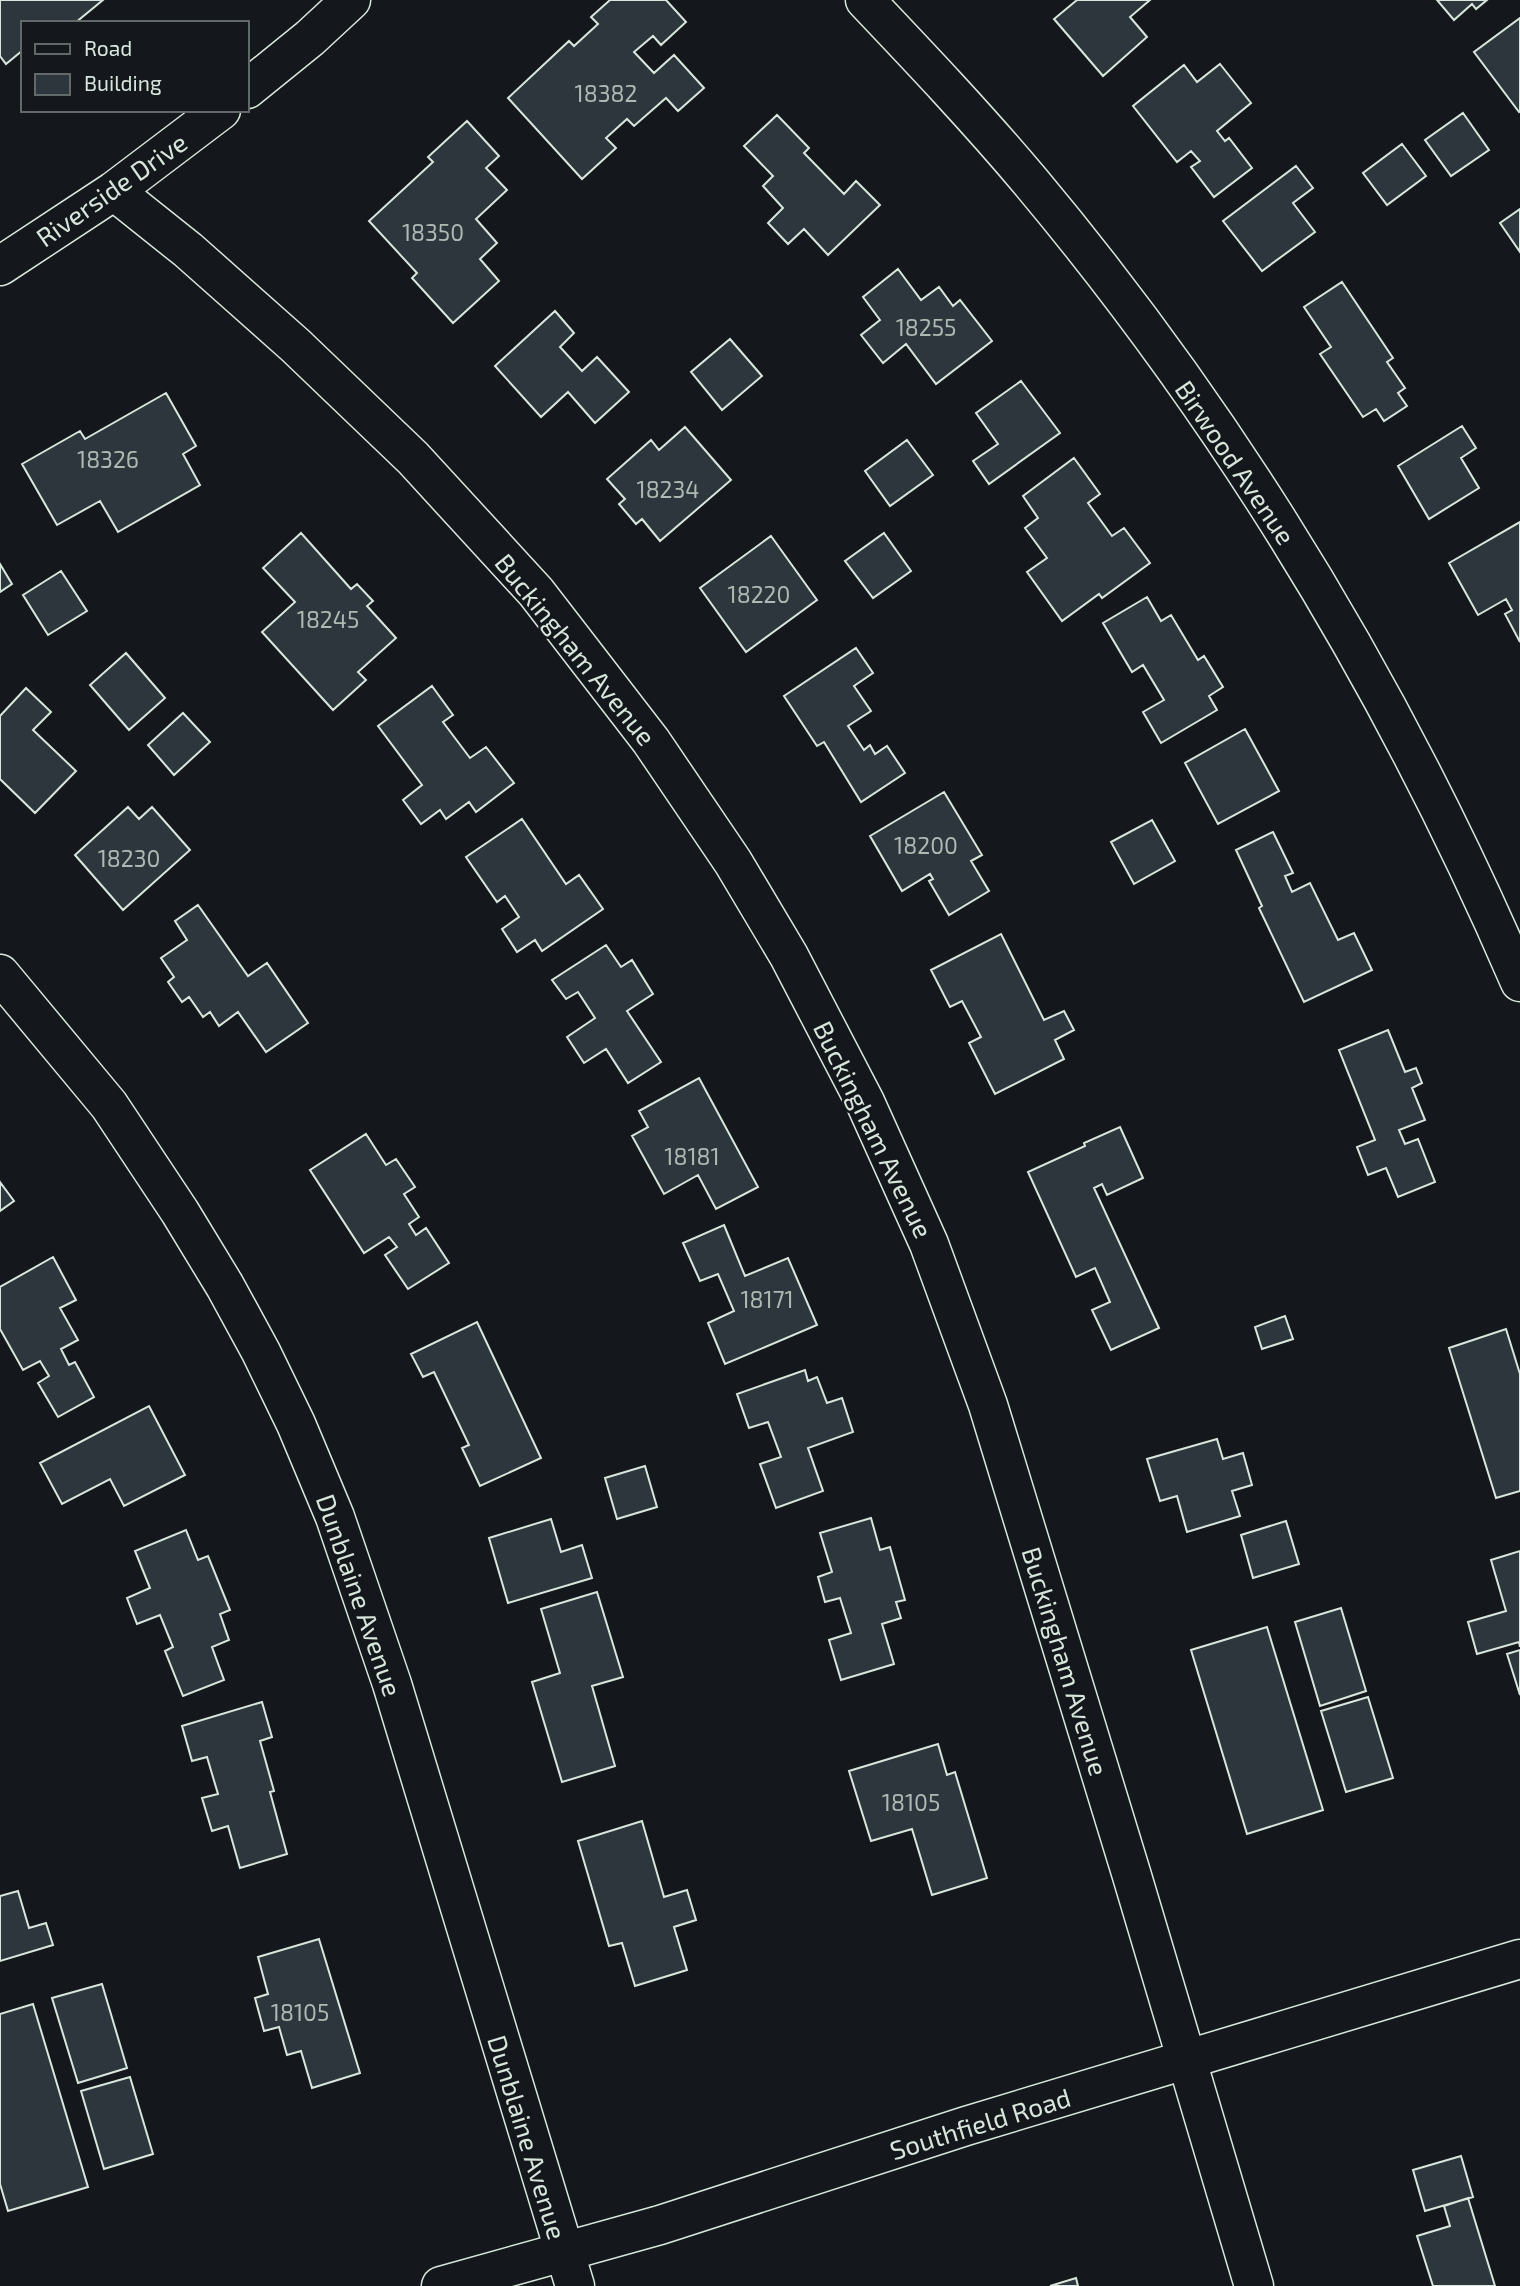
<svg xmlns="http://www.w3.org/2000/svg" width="1520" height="2286" viewBox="0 0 1520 2286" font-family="'Exo 2',sans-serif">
<rect width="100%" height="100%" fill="#14181c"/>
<path fill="#2c363c" stroke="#d8e6dc" stroke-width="2" d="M 0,0 L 103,0 L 75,23 L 23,23 L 23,50 L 6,64 L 0,56 Z
M 610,0 L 666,0 L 686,22 L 661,45 L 653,36 L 634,52 L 654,73 L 674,55 L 704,88 L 678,111 L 666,98 L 634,126 L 627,119 L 606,138 L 616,148 L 582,179 L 508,98 L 569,41 L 574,46 L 598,24 L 591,17 Z
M 1077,0 L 1150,0 L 1130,17 L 1147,37 L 1103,76 L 1054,19 Z
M 1437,0 L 1487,0 L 1476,9 L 1472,4 L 1454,20 Z
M 1520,18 L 1520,111 L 1519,112 L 1474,52 Z
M 1220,64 L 1251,103 L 1217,131 L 1225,141 L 1229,138 L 1252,168 L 1214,197 L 1191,167 L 1200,161 L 1191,151 L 1177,162 L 1133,106 L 1184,65 L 1197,82 Z
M 1463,113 L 1489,150 L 1451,176 L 1425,140 Z
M 777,115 L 809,148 L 804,153 L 844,194 L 856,181 L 880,205 L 828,255 L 804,229 L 788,244 L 768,223 L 783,208 L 763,186 L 773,176 L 744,146 Z
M 467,121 L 499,156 L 486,168 L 507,190 L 476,219 L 497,243 L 480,259 L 499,281 L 453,323 L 412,278 L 417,273 L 369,221 L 433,162 L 428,157 Z
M 1402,144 L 1426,176 L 1387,205 L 1363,173 Z
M 1296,166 L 1313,188 L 1293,203 L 1315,232 L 1262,271 L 1223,221 Z
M 1520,209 L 1520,252 L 1500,223 Z
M 898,269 L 921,300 L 939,287 L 953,306 L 960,300 L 992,341 L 936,384 L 906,344 L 883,363 L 861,335 L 880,320 L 863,297 Z
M 1342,282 L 1393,358 L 1387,362 L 1405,388 L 1398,393 L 1407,406 L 1384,421 L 1376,409 L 1363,417 L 1320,354 L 1331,347 L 1304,307 Z
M 555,311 L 574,333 L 560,347 L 582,371 L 597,357 L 629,392 L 595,423 L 568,392 L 541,417 L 495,366 Z
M 730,339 L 762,376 L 722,410 L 691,372 Z
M 1021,381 L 1060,433 L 989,484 L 973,461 L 998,444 L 976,413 Z
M 166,393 L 196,446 L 183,454 L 200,485 L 118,532 L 100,501 L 57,525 L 22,464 L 80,431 L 85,439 Z
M 1462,426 L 1476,448 L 1461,458 L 1479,488 L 1429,519 L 1398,466 Z
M 685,427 L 731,480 L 660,541 L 642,519 L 636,524 L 619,504 L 625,499 L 607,479 L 651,440 L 659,450 Z
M 907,440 L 933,475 L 890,506 L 865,471 Z
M 1074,458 L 1100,494 L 1088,503 L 1112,536 L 1124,528 L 1150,563 L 1102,598 L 1099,594 L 1062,621 L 1027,572 L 1047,558 L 1025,528 L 1038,518 L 1023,496 Z
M 1520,522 L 1520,642 L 1505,614 L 1512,610 L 1506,599 L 1478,615 L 1449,563 Z
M 301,533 L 351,589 L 357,584 L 373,601 L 367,606 L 396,638 L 358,672 L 366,680 L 333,710 L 262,632 L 295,602 L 263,568 Z
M 884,533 L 911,571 L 873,598 L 845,561 Z
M 771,536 L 817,600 L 746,652 L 700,588 Z
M 0,564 L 12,584 L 0,592 Z
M 61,571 L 87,611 L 48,635 L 23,595 Z
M 1147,597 L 1161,621 L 1171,615 L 1198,660 L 1204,656 L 1223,687 L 1209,696 L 1217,710 L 1161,743 L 1143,712 L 1164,700 L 1143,665 L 1132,672 L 1103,623 Z
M 856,648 L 873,673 L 854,686 L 871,711 L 848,726 L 864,750 L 870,745 L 875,754 L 887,746 L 905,773 L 861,802 L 824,742 L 817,746 L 784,696 Z
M 126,653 L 165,698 L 129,730 L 90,685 Z
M 432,686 L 453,715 L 443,722 L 470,758 L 486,747 L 514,783 L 476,812 L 469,802 L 446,819 L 440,810 L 421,824 L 403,800 L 422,785 L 378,726 Z
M 26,688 L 51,712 L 33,730 L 76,771 L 35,813 L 0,779 L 0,716 Z
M 183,713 L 210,742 L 174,775 L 148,745 Z
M 1245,729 L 1279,791 L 1218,824 L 1185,763 Z
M 944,792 L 982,855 L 971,861 L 989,891 L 949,915 L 929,881 L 933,879 L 930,874 L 902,891 L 870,836 Z
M 128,807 L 139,819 L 152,807 L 190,850 L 123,910 L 75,855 Z
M 522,819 L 566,884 L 579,875 L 603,909 L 542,951 L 535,940 L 517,952 L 502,929 L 519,917 L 505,896 L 497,902 L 466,857 Z
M 1152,820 L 1175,861 L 1134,884 L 1111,842 Z
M 1273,832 L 1293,873 L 1285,876 L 1292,892 L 1310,883 L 1338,940 L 1354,933 L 1372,970 L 1304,1002 L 1259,908 L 1262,906 L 1236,850 Z
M 198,905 L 248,976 L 267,963 L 308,1023 L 266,1052 L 238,1012 L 219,1026 L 210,1012 L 203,1017 L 189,997 L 182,1002 L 168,982 L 174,977 L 161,958 L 187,940 L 175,921 Z
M 1001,934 L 1044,1020 L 1064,1011 L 1074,1030 L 1055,1040 L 1064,1059 L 995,1094 L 969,1043 L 981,1037 L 962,1001 L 950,1007 L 931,970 Z
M 606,945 L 621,967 L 632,960 L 653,994 L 627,1011 L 661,1062 L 628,1083 L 606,1049 L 584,1063 L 567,1037 L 595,1018 L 578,992 L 566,999 L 552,980 Z
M 1388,1030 L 1405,1072 L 1416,1068 L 1422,1083 L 1412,1088 L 1425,1120 L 1399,1130 L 1405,1144 L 1418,1139 L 1435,1182 L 1398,1197 L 1386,1168 L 1368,1175 L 1357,1147 L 1375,1140 L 1339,1050 Z
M 699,1078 L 758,1187 L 716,1209 L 698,1175 L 664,1194 L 632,1136 L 648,1127 L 639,1111 Z
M 1120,1127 L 1143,1178 L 1107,1195 L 1102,1184 L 1094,1188 L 1159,1328 L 1111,1350 L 1092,1310 L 1110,1302 L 1095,1268 L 1076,1277 L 1028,1172 L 1085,1146 L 1084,1143 Z
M 366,1134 L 386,1165 L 396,1159 L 415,1187 L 404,1194 L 419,1217 L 409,1224 L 416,1235 L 426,1228 L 449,1263 L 408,1289 L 385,1255 L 397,1247 L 389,1237 L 364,1253 L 310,1170 Z
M 0,1182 L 14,1201 L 0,1211 Z
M 724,1225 L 745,1276 L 788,1258 L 817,1325 L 725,1364 L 708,1323 L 734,1311 L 718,1274 L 700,1281 L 683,1243 Z
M 53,1257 L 76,1300 L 60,1308 L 78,1340 L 61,1349 L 69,1365 L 75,1362 L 94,1397 L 58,1417 L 38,1383 L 49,1376 L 40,1361 L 23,1370 L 0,1329 L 0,1287 Z
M 1285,1316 L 1293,1339 L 1262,1349 L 1255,1327 Z
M 477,1322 L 541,1458 L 480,1486 L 462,1448 L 469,1445 L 434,1372 L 423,1377 L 411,1354 Z
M 1506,1329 L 1520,1374 L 1520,1491 L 1496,1498 L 1449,1348 Z
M 805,1370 L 808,1381 L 817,1377 L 827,1403 L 842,1398 L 853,1432 L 808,1448 L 823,1491 L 776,1508 L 760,1464 L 781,1457 L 768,1422 L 749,1428 L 737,1394 Z
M 149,1406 L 185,1475 L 124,1506 L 110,1479 L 62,1504 L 40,1463 Z
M 1217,1439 L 1223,1459 L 1243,1453 L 1252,1485 L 1232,1491 L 1240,1516 L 1187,1532 L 1177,1496 L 1160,1501 L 1147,1459 Z
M 645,1466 L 657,1507 L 617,1519 L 605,1478 Z
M 871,1518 L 880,1550 L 890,1547 L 905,1600 L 896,1602 L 901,1618 L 882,1624 L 894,1664 L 841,1680 L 829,1640 L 851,1633 L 840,1598 L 825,1602 L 818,1577 L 832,1572 L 820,1533 Z
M 551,1519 L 561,1552 L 582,1545 L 592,1578 L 508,1603 L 489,1538 Z
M 1286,1521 L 1299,1564 L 1253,1578 L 1241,1535 Z
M 186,1530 L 198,1560 L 208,1556 L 230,1610 L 220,1614 L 229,1640 L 212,1647 L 224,1680 L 183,1696 L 165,1651 L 173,1647 L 160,1615 L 137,1624 L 127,1598 L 150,1588 L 135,1551 Z
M 1520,1551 L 1520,1647 L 1519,1642 L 1477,1654 L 1468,1622 L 1506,1611 L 1491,1560 Z
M 597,1592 L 623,1677 L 592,1686 L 615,1766 L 562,1782 L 532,1682 L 560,1673 L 541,1609 Z
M 1341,1608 L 1366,1691 L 1320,1706 L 1295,1622 Z
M 1267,1627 L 1323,1810 L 1247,1834 L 1191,1650 Z
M 1520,1650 L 1520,1695 L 1507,1654 Z
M 1368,1697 L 1393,1778 L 1346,1792 L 1321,1711 Z
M 262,1702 L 272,1737 L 260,1741 L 274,1791 L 270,1792 L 287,1854 L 240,1868 L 228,1826 L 212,1831 L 202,1798 L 218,1794 L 207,1757 L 192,1761 L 182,1726 Z
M 938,1744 L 947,1775 L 955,1772 L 987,1878 L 932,1895 L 912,1829 L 871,1841 L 849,1771 Z
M 642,1821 L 664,1897 L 687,1890 L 696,1920 L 674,1927 L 687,1970 L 635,1986 L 622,1943 L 609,1946 L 578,1841 Z
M 18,1891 L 29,1928 L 46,1923 L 53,1945 L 0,1961 L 0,1896 Z
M 319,1939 L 360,2073 L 312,2088 L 301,2051 L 287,2055 L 279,2027 L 264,2031 L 255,1998 L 268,1994 L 258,1957 Z
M 102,1984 L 127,2068 L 78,2083 L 52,1998 Z
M 33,2004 L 88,2187 L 8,2211 L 0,2184 L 0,2014 Z
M 130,2077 L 153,2154 L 104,2169 L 81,2091 Z
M 1461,2156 L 1473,2197 L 1425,2211 L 1413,2170 Z
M 1468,2198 L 1495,2286 L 1433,2286 L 1417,2236 L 1450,2226 L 1444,2206 Z
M 1076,2278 L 1078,2286 L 1050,2286 Z"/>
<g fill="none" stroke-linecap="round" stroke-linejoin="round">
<defs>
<path id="minor" d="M 865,0 C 921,59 977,118 1030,181 C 1232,422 1396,694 1520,982
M 247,89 L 310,38 L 351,0
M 114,191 L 188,250 L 295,345 L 413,458 L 536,592 L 651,741 L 733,862 L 789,956 L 865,1102 L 929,1244 L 988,1405 L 1132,1876 L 1254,2286
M 0,266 L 114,191 L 221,110
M 0,974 L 109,1105 L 180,1212 L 225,1286 L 261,1352 L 296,1424 L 335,1517 L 392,1684 L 575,2286"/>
<path id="major" d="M 441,2286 L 660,2225 L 966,2126 L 1520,1959"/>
</defs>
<use href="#minor" stroke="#d8e6dc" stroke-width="41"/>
<use href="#major" stroke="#d8e6dc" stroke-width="41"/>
<use href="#minor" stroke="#14181c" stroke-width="38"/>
<use href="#major" stroke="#14181c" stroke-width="38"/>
</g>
<g text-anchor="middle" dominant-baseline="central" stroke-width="5" stroke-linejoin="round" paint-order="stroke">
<g font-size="23" fill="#adbab4">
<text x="606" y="93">18382</text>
<text x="433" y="232">18350</text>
<text x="926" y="327">18255</text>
<text x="108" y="459">18326</text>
<text x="668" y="489">18234</text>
<text x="759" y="594">18220</text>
<text x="328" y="619">18245</text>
<text x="926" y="845">18200</text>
<text x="129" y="858">18230</text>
<text x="692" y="1156">18181</text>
<text x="767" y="1299">18171</text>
<text x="911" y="1802">18105</text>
<text x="300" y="2012">18105</text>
</g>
<g font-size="26" fill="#d8e6dc" stroke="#14181c">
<text transform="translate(111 189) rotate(-35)">Riverside Drive</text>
<text transform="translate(1236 462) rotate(56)">Birwood Avenue</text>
<text transform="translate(576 649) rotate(51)">Buckingham Avenue</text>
<text transform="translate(874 1129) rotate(64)">Buckingham Avenue</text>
<text transform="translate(360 1595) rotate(71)">Dunblaine Avenue</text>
<text transform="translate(1066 1661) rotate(73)">Buckingham Avenue</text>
<text transform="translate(980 2123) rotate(-17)">Southfield Road</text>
<text transform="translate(528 2137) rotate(73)">Dunblaine Avenue</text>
</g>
</g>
<rect x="21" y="21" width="228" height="91" fill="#14181c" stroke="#626a69" stroke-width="2"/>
<rect x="35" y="44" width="35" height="10" fill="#14181c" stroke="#626a69" stroke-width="2"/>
<text x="84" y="56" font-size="21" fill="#d8e6dc">Road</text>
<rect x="35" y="74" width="35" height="21" fill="#2c363c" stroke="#626a69" stroke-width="2"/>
<text x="84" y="91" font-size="21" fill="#d8e6dc">Building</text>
</svg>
